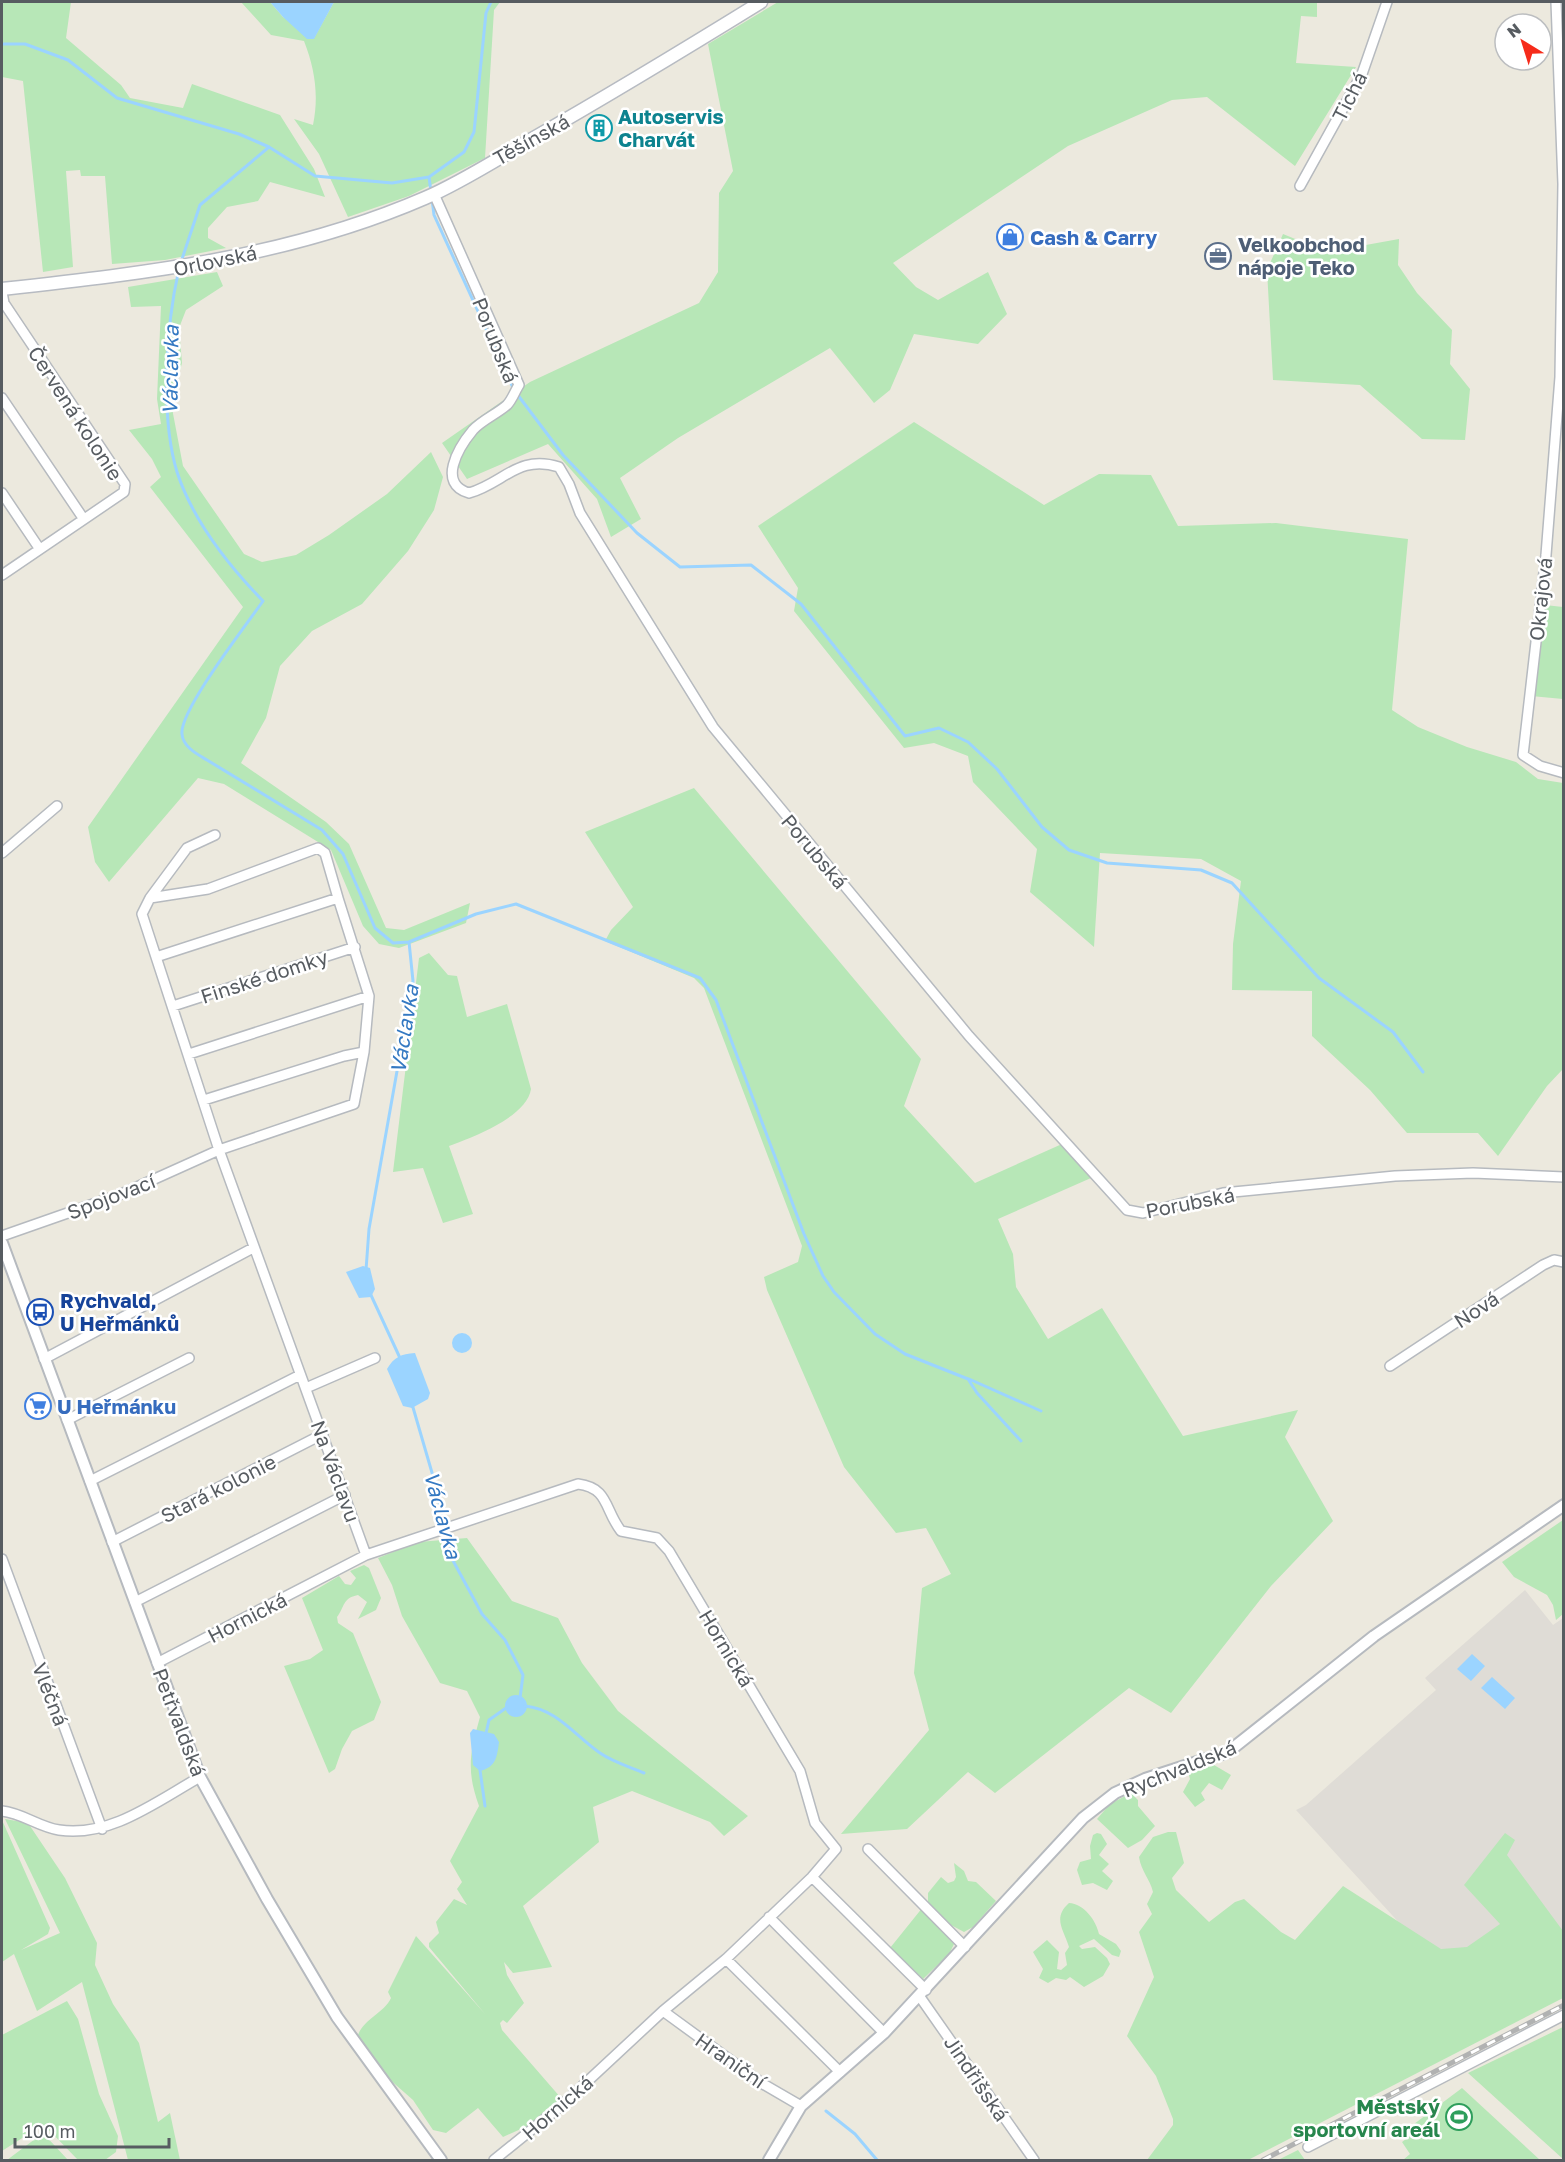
<svg xmlns="http://www.w3.org/2000/svg" width="1565" height="2162" viewBox="0 0 1565 2162" font-family="'Golos Text',sans-serif">
<rect width="100%" height="100%" fill="#ece9de"/>
<path fill="#dfdcd6" d="M 1525,1590 L 1553,1625 L 1563,1618 L 1563,1941 L 1477,2008 L 1296,1810 L 1306,1805 L 1436,1690 L 1425,1678 Z"/>
<path fill="#b7e7b7" d="M 2,2 L 71,2 L 66,38 L 121,85 L 130,98 L 183,108 L 192,84 L 280,115 L 314,169 L 325,197 L 270,182 L 258,201 L 227,207 L 208,228 L 208,238 L 226,248 L 165,260 L 112,264 L 105,176 L 81,176 L 80,170 L 66,171 L 73,267 L 43,272 L 23,81 L 2,77 Z
M 241,2 L 270,2 L 283,17 L 314,38 L 334,2 L 500,2 L 494,10 L 485,158 L 409,196 L 348,217 L 319,154 L 294,119 L 313,125 C 319,96 315,69 304,41 L 271,35 Z
M 778,2 L 1317,2 L 1317,17 L 1301,16 L 1296,63 L 1356,67 L 1295,166 L 1207,97 L 1172,100 L 1068,146 L 893,263 L 916,287 L 938,300 L 988,272 L 1007,314 L 978,344 L 914,334 L 890,390 L 874,403 L 830,348 L 678,438 L 620,478 L 641,519 L 611,537 L 597,499 L 548,444 L 467,479 L 442,443 L 530,382 L 699,303 L 718,272 L 719,193 L 733,171 L 708,44 Z
M 1283,234 L 1327,252 L 1399,239 L 1398,265 L 1417,293 L 1452,330 L 1450,364 L 1470,389 L 1465,440 L 1422,439 L 1360,385 L 1273,380 L 1267,270 Z
M 217,272 L 223,286 L 186,310 L 179,328 L 182,363 L 171,403 L 183,466 L 244,554 L 262,562 L 296,555 L 329,535 L 387,494 L 431,452 L 443,477 L 434,510 L 408,551 L 362,604 L 312,631 L 280,666 L 266,718 L 241,763 L 326,822 L 349,844 L 386,928 L 404,930 L 470,903 L 466,923 L 399,948 L 379,944 L 363,926 L 331,850 L 224,784 L 198,778 L 109,882 L 95,862 L 88,827 L 243,607 L 150,487 L 161,477 L 152,459 L 129,430 L 161,424 L 157,399 L 161,306 L 131,307 L 128,287 Z
M 914,422 L 1044,505 L 1099,474 L 1151,475 L 1178,526 L 1276,523 L 1408,539 L 1392,710 L 1418,727 L 1467,747 L 1516,762 L 1538,779 L 1563,783 L 1563,1069 L 1547,1086 L 1498,1156 L 1478,1133 L 1407,1133 L 1370,1090 L 1312,1036 L 1312,991 L 1232,990 L 1233,944 L 1241,881 L 1201,859 L 1100,853 L 1094,947 L 1030,892 L 1037,849 L 973,782 L 968,756 L 934,743 L 904,748 L 794,611 L 798,588 L 758,526 Z
M 1545,605 L 1563,607 L 1563,699 L 1531,696 Z
M 694,788 L 921,1059 L 904,1106 L 975,1183 L 1062,1144 L 1091,1178 L 998,1219 L 1013,1254 L 1016,1287 L 1048,1339 L 1102,1308 L 1183,1436 L 1298,1410 L 1285,1437 L 1333,1521 L 1271,1586 L 1171,1713 L 1129,1688 L 995,1793 L 968,1772 L 907,1829 L 841,1834 L 929,1730 L 914,1673 L 922,1588 L 951,1574 L 926,1528 L 896,1533 L 844,1467 L 767,1290 L 764,1277 L 798,1262 L 802,1246 L 704,988 L 694,978 L 605,941 L 611,930 L 633,907 L 585,832 Z
M 429,953 L 448,975 L 457,976 L 467,1017 L 507,1004 L 531,1089 C 527,1117 473,1137 449,1146 L 473,1214 L 443,1223 L 423,1168 L 393,1172 L 419,958 Z
M 1563,1520 L 1563,1614 L 1556,1620 L 1553,1605 L 1547,1595 L 1514,1577 L 1502,1562 Z
M 467,1538 L 512,1601 L 558,1618 L 582,1663 L 618,1711 L 748,1816 L 724,1836 L 710,1822 L 632,1791 L 593,1807 L 599,1842 L 523,1906 L 552,1967 L 513,1973 L 504,1962 L 507,1975 L 524,2003 L 507,2023 L 503,2020 L 500,2023 L 502,2030 L 561,2098 L 532,2124 L 503,2137 L 478,2108 L 446,2133 L 433,2130 L 413,2100 L 388,2078 L 358,2035 C 364,2019 384,2013 391,1998 L 388,1992 L 416,1936 L 485,2014 L 429,1947 L 429,1943 L 439,1933 L 436,1922 L 454,1899 L 467,1905 L 457,1889 L 462,1882 L 450,1861 L 479,1806 C 466,1770 470,1753 480,1717 L 467,1691 L 440,1683 L 402,1616 L 392,1585 L 378,1558 L 418,1542 Z
M 364,1565 L 369,1568 L 381,1598 L 376,1610 L 358,1619 L 367,1602 L 358,1595 C 342,1598 345,1607 337,1617 L 338,1623 L 353,1633 L 381,1702 L 374,1720 L 352,1731 L 342,1749 L 335,1769 L 329,1773 L 284,1666 L 310,1659 L 323,1650 L 302,1598 L 339,1576 L 345,1584 L 351,1585 L 356,1578 L 350,1571 Z
M 1214,1765 L 1231,1775 L 1222,1790 L 1209,1783 L 1201,1793 L 1205,1800 L 1195,1807 L 1183,1792 L 1190,1779 L 1188,1772 Z
M 1131,1793 L 1138,1800 L 1138,1806 L 1155,1826 L 1142,1840 L 1128,1848 L 1097,1819 L 1110,1804 Z
M 5,1819 L 28,1823 L 65,1878 L 97,1943 L 95,1965 L 113,2004 L 139,2043 L 158,2122 L 170,2113 L 180,2160 L 128,2160 L 82,1982 L 37,2011 L 14,1954 L 2,1962 L 2,1820 L 50,1928 L 48,1934 L 21,1950 L 60,1933 Z
M 1168,1832 L 1176,1832 L 1184,1863 L 1172,1878 L 1176,1890 L 1209,1922 L 1235,1902 L 1244,1899 L 1281,1932 L 1295,1940 L 1343,1886 L 1441,1949 L 1467,1947 L 1500,1924 L 1464,1885 L 1505,1833 L 1515,1840 L 1507,1855 L 1563,1931 L 1563,1998 L 1248,2160 L 1147,2160 L 1173,2125 L 1173,2119 L 1156,2076 L 1127,2036 L 1154,1977 L 1139,1932 L 1152,1914 L 1147,1904 L 1153,1892 C 1150,1879 1141,1871 1139,1857 L 1153,1837 Z
M 1097,1833 L 1101,1834 L 1107,1844 L 1099,1855 L 1109,1864 L 1102,1871 L 1113,1881 L 1107,1890 L 1093,1883 L 1082,1885 L 1077,1870 L 1080,1862 L 1091,1859 L 1090,1846 L 1093,1835 Z
M 954,1863 L 964,1871 L 968,1881 L 976,1882 L 996,1901 L 973,1927 L 964,1932 L 951,1925 L 928,1902 L 928,1893 L 941,1877 L 948,1883 L 954,1881 L 956,1877 Z
M 1069,1903 C 1084,1904 1096,1920 1099,1934 L 1116,1944 L 1121,1951 L 1119,1957 L 1112,1955 L 1094,1939 L 1079,1946 L 1082,1949 L 1095,1947 L 1107,1958 L 1110,1964 L 1103,1976 L 1084,1987 L 1070,1977 L 1066,1980 L 1056,1978 L 1048,1983 L 1039,1978 L 1043,1969 L 1033,1952 L 1047,1940 L 1059,1952 L 1057,1969 L 1061,1970 L 1067,1965 L 1065,1953 L 1069,1947 C 1064,1930 1052,1918 1069,1903 Z
M 923,1907 L 954,1944 L 949,1954 L 923,1979 L 890,1948 Z
M 67,2001 L 78,2019 L 99,2094 L 118,2136 L 116,2152 L 105,2160 L 78,2160 L 46,2127 L 41,2126 L 2,2151 L 2,2035 Z
M 1563,2027 L 1563,2159 L 1468,2073 Z
M 1462,2088 L 1540,2160 L 1403,2160 L 1410,2154 L 1402,2142 L 1418,2130 L 1414,2124 Z
M 43,2133 L 68,2160 L 7,2160 Z
M 1298,2150 L 1305,2160 L 1278,2160 Z"/>
<path fill="#9bd4ff" d="M 270,2 L 334,2 L 314,39 L 307,39 L 283,17 Z
M 363,1266 L 370,1268 L 375,1289 L 371,1297 L 359,1298 L 346,1272 Z
M452 1343a10 10 0 1 1 20 0a10 10 0 1 1-20 0Z
M 415,1353 L 430,1393 L 428,1399 L 412,1408 L 403,1406 L 387,1369 C 394,1357 401,1354 415,1353 Z
M 1472,1654 L 1485,1666 L 1471,1681 L 1457,1669 Z
M 1492,1677 L 1515,1698 L 1505,1709 L 1481,1688 Z
M505 1706a11 11 0 1 1 22 0a11 11 0 1 1-22 0Z
M 473,1729 L 494,1734 L 499,1742 C 497,1757 496,1767 480,1771 L 473,1765 L 470,1733 Z"/>
<g fill="none" stroke-linecap="round" stroke-linejoin="round">
<path stroke="#9bd4ff" stroke-width="3" d="M 2,44 L 25,44 L 68,60 L 117,98 L 239,134 L 269,147 L 315,176 L 392,183 L 429,177 L 464,152 L 474,132 L 486,13 L 491,2
M 429,177 L 431,192
M 432,199 L 434,215 L 514,390 L 563,455 L 637,533 L 680,567 L 751,565 L 801,604 L 905,736 L 939,728 L 968,742 L 997,769 L 1042,827 L 1069,850 L 1107,863 L 1201,870 L 1232,883 L 1319,978 L 1393,1032 L 1423,1072
M 181,262 L 200,205 L 269,147
M 179,269 C 166,325 160,416 177,472 C 193,521 228,565 263,601 C 247,624 179,711 182,734 C 183,747 197,754 207,760 L 322,830 L 343,854 L 375,928 L 393,943 L 409,942 L 413,981 L 369,1229 L 366,1270
M 409,942 L 476,914 L 516,904 L 700,978 L 716,1000 L 804,1234 L 823,1276 L 834,1292 L 875,1334 L 905,1354 L 968,1379 L 977,1393 L 1021,1441
M 370,1293 L 400,1358
M 969,1379 L 1041,1411
M 412,1404 L 435,1483 L 451,1557 L 482,1614 L 505,1640 L 523,1675 L 520,1698
M 525,1706 C 557,1709 575,1736 600,1753 C 613,1762 630,1767 644,1773
M 486,1733 L 489,1720 L 506,1708
M 480,1770 L 485,1806
M 826,2111 L 855,2134 L 877,2160"/>
<defs>
<path id="minor" d="M 1556,2 L 1563,184 L 1560,377 L 1546,555 L 1523,755 L 1540,766 L 1564,773
M 1300,186 L 1362,74 L 1387,2
M 434,194 L 519,385 C 515,391 512,400 507,405 C 497,414 482,420 473,430 C 458,448 437,484 469,493 C 504,483 518,454 559,467 L 569,484 L 580,513 L 713,727 L 969,1036 L 1127,1210 L 1143,1213 L 1223,1193 L 1395,1176 L 1473,1173 L 1564,1177
M 2,292 L 4,303 L 125,484 L 124,492 L 2,575
M 2,398 L 83,518
M 2,493 L 39,548
M 2,853 L 57,806
M 150,898 L 187,848 L 215,835
M 338,898 L 325,853 L 318,848 L 208,889 L 150,898 L 142,914 L 219,1150 L 366,1555
M 173,1006 L 355,947
M 189,1054 L 369,996
M 204,1100 L 344,1056 L 364,1052
M 2,1236 L 119,1195 L 219,1150 L 354,1104 L 364,1052 L 369,996 L 338,898 L 156,957
M 44,1359 L 253,1248
M 1390,1366 L 1543,1265 L 1554,1260 L 1564,1262
M 306,1388 L 375,1358
M 67,1420 L 189,1358
M 90,1481 L 300,1375
M 112,1542 L 323,1434
M 2,1559 L 102,1829
M 135,1602 L 345,1495
M 157,1663 L 366,1555 L 578,1484 C 609,1488 604,1509 621,1531 L 657,1538 L 669,1551 L 800,1771 L 815,1823 L 836,1849 L 812,1877 L 726,1959 L 663,2011 L 562,2105 L 494,2160
M 2,1811 C 22,1813 39,1827 59,1830 C 110,1838 157,1801 200,1777
M 868,1849 L 965,1947
M 812,1877 L 926,1990
M 769,1917 L 884,2033
M 726,1959 L 840,2072
M 920,1997 L 1034,2160
M 663,2011 L 763,2084 L 801,2106
M 1308,2147 L 1564,2015"/>
<path id="tertiary" d="M 2,1243 L 200,1777 L 267,1899 L 337,2017 L 441,2160
M 769,2160 L 801,2106 L 884,2033 L 1083,1818 L 1115,1793 L 1145,1779 L 1228,1752 L 1374,1636 L 1564,1505"/>
<path id="secondary" d="M 2,289 C 147,273 289,257 425,198 C 462,182 497,159 532,139 C 609,95 685,49 761,2"/>
</defs>
<use href="#minor" stroke="#b6babf" stroke-width="12"/>
<use href="#tertiary" stroke="#b6babf" stroke-width="14"/>
<use href="#secondary" stroke="#b7bbc2" stroke-width="15"/>
<use href="#minor" stroke="#fff" stroke-width="9"/>
<use href="#tertiary" stroke="#fff" stroke-width="10"/>
<use href="#secondary" stroke="#fff" stroke-width="12"/>
<defs>
<path id="rail" d="M 1263,2160 L 1564,2005"/>
</defs>
<use href="#rail" stroke="#b1b2b2" stroke-width="5"/>
<use href="#rail" stroke="#fff" stroke-width="3" stroke-dasharray="9" stroke-linecap="butt"/>
</g>
<defs>
<symbol id="building-ring" viewBox="-11 -11 22 22"><circle r="9.5" fill="#fff" stroke="#0f9aa8" stroke-width="1.5"/><path d="M-4-6H4V6H1V3H-1V6H-4ZM-2.5-4.3h1.7v1.8h-1.7ZM.8-4.3h1.7v1.8H.8ZM-2.5-1h1.7V.8h-1.7ZM.8-1h1.7V.8H.8Z" fill="#0f9aa8"/></symbol>
<symbol id="shop-ring" viewBox="-11 -11 22 22"><circle r="9.5" fill="#fff" stroke="#3f7fe0" stroke-width="1.5"/><path d="M-5-2.5h2.3a2.7 3.5 0 0 1 5.4 0H5L5.5 6h-11ZM-1.5-2.5h3a1.5 2.3 0 0 0-3 0Z" fill="#3f7fe0"/></symbol>
<symbol id="office-ring" viewBox="-11 -11 22 22"><circle r="9.5" fill="#fff" stroke="#5c6f8a" stroke-width="1.5"/><path d="M-6-3h4V-5.5h4V-3h4V5H-6ZM-1-4.5V-3h2v-1.5ZM-6 0V1H6V0Z" fill="#5c6f8a"/></symbol>
<symbol id="bus-ring" viewBox="-11 -11 22 22"><circle r="9.5" fill="#fff" stroke="#1a4fb4" stroke-width="1.5"/><path d="M-5-6H5V4H4V6H2V4H-2V6H-4V4H-5ZM-3.5-4V0h7V-4ZM-3.5 1.2v1.5H-2V1.2ZM2 1.2v1.5H3.5V1.2Z" fill="#1a4fb4"/></symbol>
<symbol id="supermarket-ring" viewBox="-11 -11 22 22"><circle r="9.5" fill="#fff" stroke="#3f7fe0" stroke-width="1.5"/><path d="M-6-5.5h2.5l.6 2H6L4.5 2H-2.5L-4.4-4H-6ZM-1.5 3.2a1.3 1.3 0 1 0 .1 0ZM3 3.2a1.3 1.3 0 1 0 .1 0Z" fill="#3f7fe0"/></symbol>
<symbol id="stadium-ring" viewBox="-11 -11 22 22"><circle r="9.5" fill="#fff" stroke="#2e9e5b" stroke-width="1.5"/><path d="M0-5a6.5 5 0 1 0 0 10a6.5 5 0 1 0 0-10ZM-3.5-1.8h7v3.6h-7Z" fill="#2e9e5b"/></symbol>
</defs>
<g fill-rule="evenodd">
<use href="#building-ring" x="584" y="113" width="30" height="30"/>
<use href="#shop-ring" x="995" y="222" width="30" height="30"/>
<use href="#office-ring" x="1203" y="241" width="30" height="30"/>
<use href="#bus-ring" x="25" y="1297" width="30" height="30"/>
<use href="#supermarket-ring" x="23" y="1391" width="30" height="30"/>
<use href="#stadium-ring" x="1444" y="2102" width="30" height="30"/>
</g>
<g text-anchor="middle" dominant-baseline="central" stroke-width="5" stroke-linejoin="round" paint-order="stroke">
<g font-size="20" fill="#575c61" stroke="#fff">
<text transform="translate(1349 96) rotate(-63)">Tichá</text>
<text transform="translate(531 139) rotate(-29)">Těšínská</text>
<text transform="translate(215 260) rotate(-12)">Orlovská</text>
<text transform="translate(496 340) rotate(68)">Porubská</text>
<text transform="translate(76 413) rotate(57)">Červená kolonie</text>
<text transform="translate(1540 599) rotate(-84)">Okrajová</text>
<text transform="translate(815 851) rotate(50)">Porubská</text>
<text transform="translate(264 976) rotate(-18)">Finské domky</text>
<text transform="translate(111 1196) rotate(-21)">Spojovací</text>
<text transform="translate(1190 1202) rotate(-11)">Porubská</text>
<text transform="translate(1476 1309) rotate(-33)">Nová</text>
<text transform="translate(336 1471) rotate(70)">Na Václavu</text>
<text transform="translate(218 1488) rotate(-27)">Stará kolonie</text>
<text transform="translate(247 1617) rotate(-27)">Hornická</text>
<text transform="translate(727 1648) rotate(59)">Hornická</text>
<text transform="translate(51 1694) rotate(69)">Vléčná</text>
<text transform="translate(180 1722) rotate(69)">Petřvaldská</text>
<text transform="translate(1179 1768) rotate(-22)">Rychvaldská</text>
<text transform="translate(731 2060) rotate(35)">Hraniční</text>
<text transform="translate(977 2078) rotate(56)">Jindřišská</text>
<text transform="translate(557 2107) rotate(-41)">Hornická</text>
</g>
<g font-size="20" font-weight="bold" fill="#0d838f" stroke="#fff" text-anchor="start">
<text x="618" y="116">Autoservis<tspan x="618" dy="23">Charvát</tspan></text>
</g>
<g font-size="20" font-weight="bold" fill="#366cbe" stroke="#fff" text-anchor="start">
<text x="1030" y="237">Cash &amp; Carry</text>
<text x="57" y="1406">U Heřmánku</text>
</g>
<g font-size="20" font-weight="bold" fill="#4e5e75" stroke="#fff" text-anchor="start">
<text x="1238" y="244">Velkoobchod<tspan x="1238" dy="23">nápoje Teko</tspan></text>
</g>
<g font-size="20" font-weight="bold" fill="#164399" stroke="#fff" text-anchor="start">
<text x="60" y="1300">Rychvald,<tspan x="60" dy="23">U Heřmánků</tspan></text>
</g>
<g font-size="20" font-weight="bold" fill="#27864d" stroke="#fff" text-anchor="end">
<text x="1440" y="2106">Městský<tspan x="1440" dy="23">sportovní areál</tspan></text>
</g>
<g font-size="21" font-style="italic" fill="#3479c2" stroke="#fff">
<text transform="translate(170 370) rotate(-89)">Václavka</text>
<text transform="translate(404 1029) rotate(-81)">Václavka</text>
<text transform="translate(443 1515) rotate(75)">Václavka</text>
</g>
</g>
<rect width="1565" height="2162" fill="none" stroke="#575c61" stroke-width="6"/>
<g transform="translate(1523 42) rotate(322)"><circle r="28" fill="#ffffff" stroke="#bcbec0" stroke-width="1.5"/>
<path d="M0-4.5L10 22L0 15L-10 22Z" fill="#f62b1a"/>
<text y="-9" font-size="16" font-weight="bold" text-anchor="middle" fill="#575c61">N</text>
</g>
<path d="M15 2138v9h154v-9" fill="none" stroke="#575c61" stroke-width="3"/>
<text x="24" y="2138" font-size="18" fill="#575c61" stroke="#ffffff" stroke-width="4.5" paint-order="stroke">100 m</text>
</svg>
